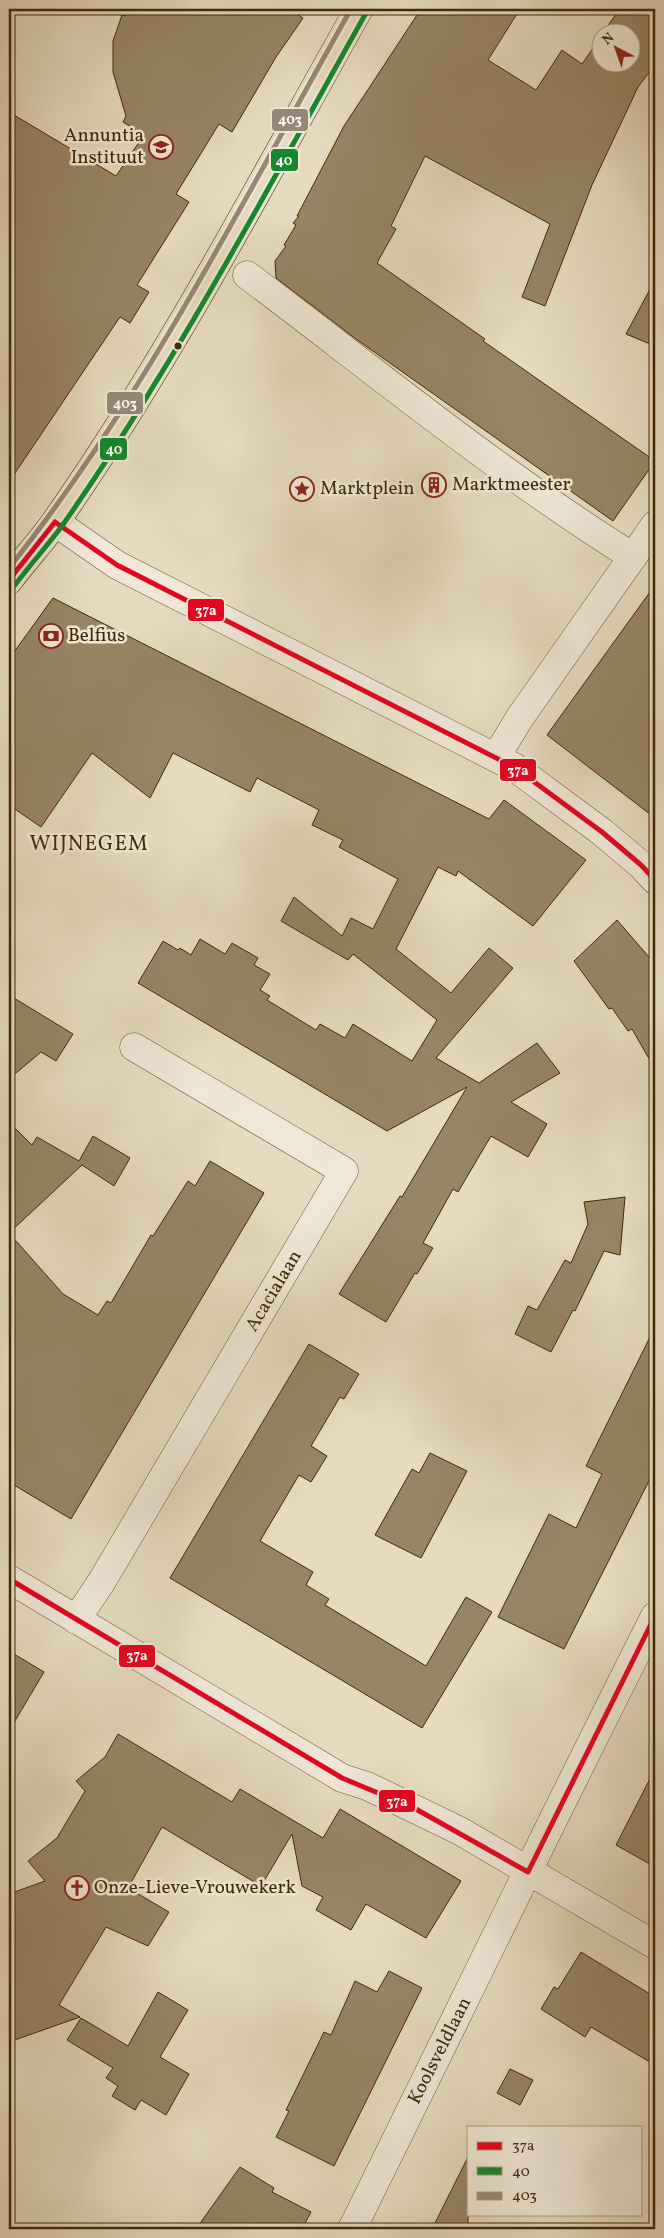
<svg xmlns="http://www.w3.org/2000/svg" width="664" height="2238" viewBox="0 0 664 2238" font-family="Vollkorn,serif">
<rect width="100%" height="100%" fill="#e6dbc1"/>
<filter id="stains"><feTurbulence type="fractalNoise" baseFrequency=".004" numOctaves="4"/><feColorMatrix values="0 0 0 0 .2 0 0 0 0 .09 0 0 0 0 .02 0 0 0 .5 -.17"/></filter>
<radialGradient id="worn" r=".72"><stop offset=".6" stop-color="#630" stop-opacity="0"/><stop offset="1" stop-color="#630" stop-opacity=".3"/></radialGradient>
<path fill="#978567" stroke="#412806" d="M 128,9 L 289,9 L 303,18 L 276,57 L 232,132 L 219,124 L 176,194 L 189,202 L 137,285 L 149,292 L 130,323 L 120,317 L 9,482 L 9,112 L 116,176 L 144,135 L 123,122 L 126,116 L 113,72 L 113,41 L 122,15 L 125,16 Z
M 421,9 L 520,9 L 488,60 L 536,90 L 562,50 L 582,64 L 602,35 L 602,62 L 632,62 L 632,32 L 603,32 L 620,9 L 655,9 L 655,65 L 638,87 L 592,185 L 545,306 L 522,297 L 550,224 L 425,156 L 391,226 L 396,229 L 377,263 L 485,339 L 483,341 L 655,461 L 613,521 L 356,339 L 276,278 L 275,261 L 286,246 L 284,245 L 296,225 L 293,223 L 299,216 L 297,216 L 344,126 Z
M 655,280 L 655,346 L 626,334 Z
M 655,585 L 655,818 L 547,735 Z
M 53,598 L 489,819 L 504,800 L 586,860 L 533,926 L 458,871 L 456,876 L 438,867 L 396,949 L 451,993 L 489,948 L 513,968 L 436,1058 L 479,1083 L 537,1043 L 560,1073 L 511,1102 L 547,1124 L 539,1138 L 528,1157 L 491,1136 L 458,1192 L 453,1189 L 423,1243 L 433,1248 L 417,1274 L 415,1273 L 386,1322 L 339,1294 L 400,1196 L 402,1197 L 467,1087 L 387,1131 L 138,983 L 163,941 L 178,950 L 180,948 L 191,955 L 200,939 L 225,954 L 232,943 L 258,958 L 254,965 L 270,974 L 260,990 L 270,996 L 267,1000 L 316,1030 L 320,1024 L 345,1038 L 353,1024 L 412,1061 L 437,1020 L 353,954 L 348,960 L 281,921 L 294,897 L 342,936 L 351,918 L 373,929 L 398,879 L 339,847 L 343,840 L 312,825 L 319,810 L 257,778 L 250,792 L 173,753 L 150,798 L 92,753 L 41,827 L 9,805 L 9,659 Z
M 617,920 L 655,964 L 655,1069 L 632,1029 L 628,1031 L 612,1008 L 609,1009 L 574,961 Z
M 9,995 L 73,1034 L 56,1061 L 41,1052 L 9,1079 Z
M 9,1122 L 32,1145 L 37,1137 L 79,1161 L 93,1136 L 130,1158 L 114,1186 L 82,1165 L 9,1233 Z
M 210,1161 L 264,1193 L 71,1519 L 9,1482 L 9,1233 L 63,1294 L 98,1315 L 107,1301 L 111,1303 L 151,1235 L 153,1236 L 188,1181 L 195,1186 Z
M 625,1197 L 620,1255 L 604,1251 L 575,1311 L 573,1310 L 551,1352 L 515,1334 L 528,1306 L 537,1310 L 565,1260 L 571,1263 L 588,1224 L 584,1202 Z
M 655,1327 L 655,1469 L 564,1649 L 498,1617 L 549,1514 L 576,1528 L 602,1474 L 586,1466 Z
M 309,1344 L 359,1374 L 344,1399 L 340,1397 L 311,1446 L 327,1456 L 311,1482 L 299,1475 L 260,1541 L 313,1572 L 306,1585 L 329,1599 L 325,1605 L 426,1666 L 466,1597 L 492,1612 L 422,1728 L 170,1578 Z
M 430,1453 L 467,1471 L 421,1558 L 375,1535 L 412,1469 L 419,1473 Z
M 9,1651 L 44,1672 L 9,1731 Z
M 118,1734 L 232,1802 L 240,1789 L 323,1838 L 340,1809 L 461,1881 L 426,1938 L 366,1904 L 351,1930 L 316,1910 L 323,1897 L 302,1886 L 292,1834 L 261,1886 L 162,1827 L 128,1888 L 169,1912 L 148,1946 L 106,1927 L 59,2005 L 80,2017 L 9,2042 L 9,1894 L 45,1881 L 28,1861 L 57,1838 L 85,1791 L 76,1781 L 105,1757 Z
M 655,1769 L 655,1867 L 616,1845 Z
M 581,1952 L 655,1997 L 655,2065 L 591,2027 L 585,2037 L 541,2009 L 554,1987 L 558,1989 Z
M 389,1971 L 422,1988 L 334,2166 L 276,2137 L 289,2111 L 286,2110 L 324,2032 L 331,2035 L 355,1981 L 377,1992 Z
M 158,1992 L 188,2010 L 160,2057 L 189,2074 L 166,2115 L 141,2100 L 135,2110 L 112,2096 L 118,2086 L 106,2078 L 113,2068 L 67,2040 L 81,2018 L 128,2046 Z
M 510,2069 L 533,2080 L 520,2105 L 497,2093 Z
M 468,2157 L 468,2229 L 432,2229 Z
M 240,2167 L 274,2188 L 272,2192 L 311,2212 L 302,2229 L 196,2229 Z"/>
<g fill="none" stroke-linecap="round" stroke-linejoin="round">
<defs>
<path id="minor" d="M 247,275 C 373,370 499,473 633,557
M 55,522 L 117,565 L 514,767 L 602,832 L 641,865 L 655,880
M 496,757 L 519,719 L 655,525
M 9,1579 L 342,1778 L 367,1786 L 460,1831 L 655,1945
M 76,1620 L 102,1581 L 344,1171 L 134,1047
M 352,2229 C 453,2025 552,1819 655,1616"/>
<path id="major" d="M 9,580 C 24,560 42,541 56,521 C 170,358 262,181 359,9"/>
</defs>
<use href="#minor" stroke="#6a5535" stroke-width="29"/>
<use href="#major" stroke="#412806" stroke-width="29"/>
<use href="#minor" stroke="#efe8d7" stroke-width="28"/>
<use href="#major" stroke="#e6dbc1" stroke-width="28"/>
<defs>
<path id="bus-1" d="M 55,522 L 117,565 L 514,767 L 602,832 L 641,865 L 655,880
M 9,580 L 55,522
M 9,1579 L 342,1778 L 414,1808 L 528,1872
M 528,1872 L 655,1616"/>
<path id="bus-2" d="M 15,585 C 30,565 47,546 62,526 C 176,363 269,186 366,13"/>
<path id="bus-3" d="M 9,568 C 144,399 245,197 351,9"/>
</defs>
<use href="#bus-1" stroke="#efe8d7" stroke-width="9"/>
<use href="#bus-2" stroke="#efe8d7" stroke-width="9"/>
<use href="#bus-3" stroke="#efe8d7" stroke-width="9"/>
<use href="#bus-1" stroke="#e40521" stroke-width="5"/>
<use href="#bus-2" stroke="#15882e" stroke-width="5"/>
<use href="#bus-3" stroke="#968976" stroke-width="5"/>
</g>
<defs>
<symbol id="school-ring" viewBox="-11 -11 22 22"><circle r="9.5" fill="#efe8d7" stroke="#8f2418" stroke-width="1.5"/><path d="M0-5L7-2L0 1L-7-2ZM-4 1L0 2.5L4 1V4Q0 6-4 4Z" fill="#8f2418"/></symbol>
<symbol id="building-ring" viewBox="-11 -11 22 22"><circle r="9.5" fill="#efe8d7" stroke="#8f2418" stroke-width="1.5"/><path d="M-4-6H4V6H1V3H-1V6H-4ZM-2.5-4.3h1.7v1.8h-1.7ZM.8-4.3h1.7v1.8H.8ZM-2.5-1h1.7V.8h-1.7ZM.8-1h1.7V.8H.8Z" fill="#8f2418"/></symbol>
<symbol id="sight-ring" viewBox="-11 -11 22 22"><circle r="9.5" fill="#efe8d7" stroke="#8f2418" stroke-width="1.5"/><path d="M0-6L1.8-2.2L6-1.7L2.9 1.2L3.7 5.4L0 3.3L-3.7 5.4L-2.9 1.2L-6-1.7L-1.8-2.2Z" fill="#8f2418"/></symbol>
<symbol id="bank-ring" viewBox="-11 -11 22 22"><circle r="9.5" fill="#efe8d7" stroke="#8f2418" stroke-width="1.5"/><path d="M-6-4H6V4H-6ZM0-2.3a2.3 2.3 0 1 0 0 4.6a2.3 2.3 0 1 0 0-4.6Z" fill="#8f2418"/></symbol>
<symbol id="church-ring" viewBox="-11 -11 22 22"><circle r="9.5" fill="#efe8d7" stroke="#8f2418" stroke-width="1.5"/><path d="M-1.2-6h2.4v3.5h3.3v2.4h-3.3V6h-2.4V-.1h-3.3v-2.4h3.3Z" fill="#8f2418"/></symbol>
</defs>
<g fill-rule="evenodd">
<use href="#school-ring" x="147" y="133" width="28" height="28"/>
<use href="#building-ring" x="420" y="471" width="28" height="28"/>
<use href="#sight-ring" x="288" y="475" width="28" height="28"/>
<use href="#bank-ring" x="37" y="622" width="28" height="28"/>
<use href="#church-ring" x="63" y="1874" width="28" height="28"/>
</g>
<circle fill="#412806" stroke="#efe8d7" stroke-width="2" cx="178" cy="346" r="4.5"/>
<g text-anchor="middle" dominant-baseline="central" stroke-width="5" stroke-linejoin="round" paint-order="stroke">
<g font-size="19" fill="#412806" stroke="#efe8d7" text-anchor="start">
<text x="144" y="136" text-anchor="end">Annuntia<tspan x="144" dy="22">Instituut</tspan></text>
<text x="452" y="485">Marktmeester</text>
<text x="320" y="489">Marktplein</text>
<text x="68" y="636">Belfius</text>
<text x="94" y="1888">Onze-Lieve-Vrouwekerk</text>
</g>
<g font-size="19" fill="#412806" stroke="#efe8d7">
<text transform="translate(274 1291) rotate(-59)">Acacialaan</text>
<text transform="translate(440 2051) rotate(-63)">Koolsveldlaan</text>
</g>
<g font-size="21" letter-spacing="1" fill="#412806" stroke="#efe8d7">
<text x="89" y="844">WIJNEGEM</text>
</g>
</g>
<g stroke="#efe8d7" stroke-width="2">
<rect x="271" y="108" width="38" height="24" rx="5" fill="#968976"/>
<rect x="270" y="148" width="29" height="24" rx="5" fill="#15882e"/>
<rect x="106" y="391" width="38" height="24" rx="5" fill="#968976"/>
<rect x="99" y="437" width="29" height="24" rx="5" fill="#15882e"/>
<rect x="187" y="598" width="38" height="24" rx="5" fill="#e40521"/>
<rect x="499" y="758" width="38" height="24" rx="5" fill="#e40521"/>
<rect x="118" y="1644" width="38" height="24" rx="5" fill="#e40521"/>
<rect x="378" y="1789" width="38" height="24" rx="5" fill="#e40521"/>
</g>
<g font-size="14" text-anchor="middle" font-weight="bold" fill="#fff">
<text x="290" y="124">403</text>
<text x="284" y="165">40</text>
<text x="125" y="408">403</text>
<text x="114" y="454">40</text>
<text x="206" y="615">37a</text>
<text x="518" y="775">37a</text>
<text x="137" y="1660">37a</text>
<text x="397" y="1806">37a</text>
</g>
<rect width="664" height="2238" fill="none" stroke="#e6dbc1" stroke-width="30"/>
<rect x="10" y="10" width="644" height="2218" fill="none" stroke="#412806" stroke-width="2.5"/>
<rect x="15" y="15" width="634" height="2208" fill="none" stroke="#412806"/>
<rect x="467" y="2126" width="175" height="90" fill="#efe8d7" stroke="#a99b83"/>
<rect x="477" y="2142" width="25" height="8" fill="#e40521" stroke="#a99b83"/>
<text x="512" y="2150" font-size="15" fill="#412806">37a</text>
<rect x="477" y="2167" width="25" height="8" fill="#15882e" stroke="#a99b83"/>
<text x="512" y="2176" font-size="15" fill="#412806">40</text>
<rect x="477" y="2192" width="25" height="8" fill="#968976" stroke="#a99b83"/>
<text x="512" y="2200" font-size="15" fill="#412806">403</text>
<g transform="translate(616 48) rotate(319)"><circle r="24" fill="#efe8d7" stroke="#a99b83"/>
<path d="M0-4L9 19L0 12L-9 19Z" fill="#8f2418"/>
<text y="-8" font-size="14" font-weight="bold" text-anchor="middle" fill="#412806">N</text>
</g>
<rect width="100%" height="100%" filter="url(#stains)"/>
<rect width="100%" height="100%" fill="url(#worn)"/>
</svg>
